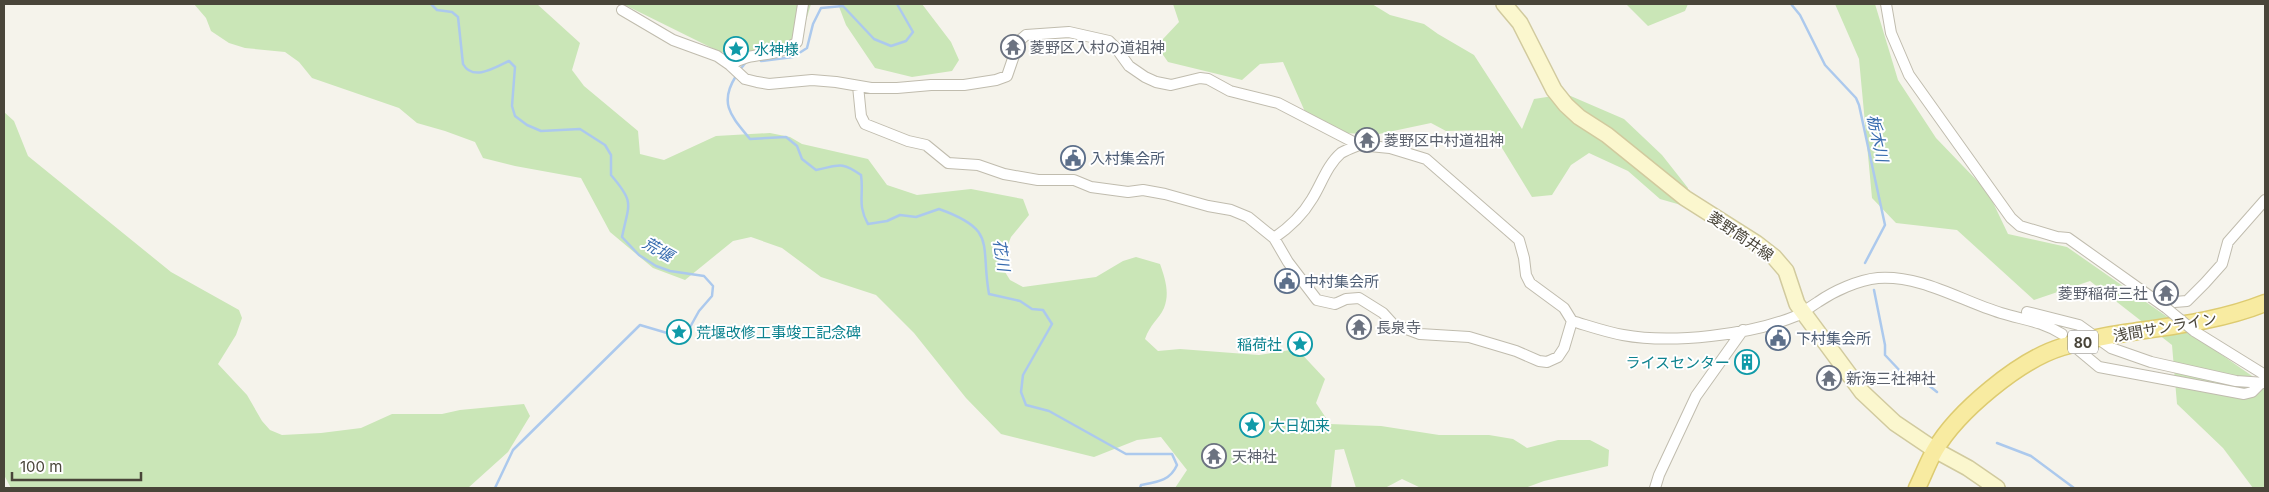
<svg xmlns="http://www.w3.org/2000/svg" width="2269" height="492" viewBox="0 0 2269 492" font-family="Inter,'Noto Sans JP',sans-serif">
<rect width="100%" height="100%" fill="#f5f3eb"/>
<path fill="#cae6b7" d="M 194,4 L 537,4 L 580,43 L 572,70 L 584,86 L 638,131 L 640,154 L 664,160 L 716,136 L 770,133 L 790,137 L 802,144 L 868,159 L 887,185 L 917,195 L 971,189 L 1023,199 L 1029,215 L 1011,237 L 1007,247 L 1005,272 L 1010,280 L 1023,287 L 1096,277 L 1123,261 L 1136,257 L 1160,264 C 1165,278 1170,293 1164,308 C 1159,319 1150,324 1145,339 L 1158,351 L 1180,349 L 1259,355 L 1297,349 L 1325,379 L 1316,403 L 1330,424 L 1381,426 L 1439,435 L 1489,435 L 1513,439 L 1527,448 L 1558,440 L 1590,440 L 1609,450 L 1608,466 L 1544,481 L 1525,488 L 1421,488 L 1402,479 L 1385,488 L 1356,488 L 1344,449 L 1335,450 L 1331,488 L 1175,488 L 1187,470 L 1161,437 L 1137,440 L 1094,457 L 1001,434 L 966,398 L 914,333 L 876,295 L 821,277 L 782,248 L 751,237 L 733,241 L 685,280 L 653,268 L 610,232 L 581,178 L 515,166 L 483,158 L 475,142 L 445,131 L 417,123 L 399,108 L 312,78 L 299,62 L 285,52 L 245,48 L 229,43 L 211,31 L 206,18 Z
M 623,4 L 811,4 L 805,24 L 792,39 L 770,54 L 720,52 Z
M 838,4 L 922,4 L 951,42 L 959,60 L 952,71 L 912,77 L 875,68 L 846,25 Z
M 1173,4 L 1372,4 L 1390,15 L 1424,24 L 1438,34 L 1474,55 L 1522,129 L 1534,99 L 1566,94 L 1624,119 L 1662,155 L 1688,188 L 1681,205 L 1660,199 L 1628,171 L 1589,153 L 1571,165 L 1552,195 L 1532,197 L 1491,130 L 1446,131 L 1431,123 L 1379,134 L 1333,133 L 1306,114 L 1283,62 L 1260,64 L 1242,80 L 1168,62 L 1159,49 L 1163,39 L 1179,22 Z
M 1626,4 L 1688,4 L 1685,11 L 1648,26 Z
M 1835,4 L 1875,4 L 1898,80 L 1936,138 L 1988,192 L 2008,234 L 2067,247 L 2265,385 L 2265,488 L 2253,488 L 2223,448 L 2177,404 L 2172,345 L 2090,281 L 2034,300 L 1957,230 L 1896,223 L 1872,198 L 1859,59 Z
M 4,112 L 14,121 L 28,156 L 171,272 L 239,310 L 242,318 L 236,335 L 218,364 L 247,395 L 262,421 L 270,430 L 282,435 L 321,433 L 361,428 L 392,414 L 442,414 L 460,410 L 524,404 L 530,416 L 508,452 L 468,488 L 11,488 L 4,475 Z"/>
<g fill="none" stroke-linecap="round" stroke-linejoin="round">
<path stroke="#acc9ed" stroke-width="2.5" d="M 431,4 L 437,10 L 452,12 L 458,17 L 463,64 C 473,82 496,67 509,61 L 515,67 L 512,106 L 515,116 L 527,125 L 541,131 L 580,129 L 605,145 L 611,155 L 611,175 C 635,203 629,203 622,237 L 639,255 L 656,266 L 670,271 L 704,276 L 713,286 L 712,296 L 699,311 L 684,338 L 640,325 L 513,450 L 495,488
M 1791,4 L 1800,15 L 1825,65 L 1856,98 L 1859,105 L 1885,225 L 1865,263
M 761,61 L 793,57 L 807,48 L 813,24 L 821,8 L 843,6 L 874,39 L 891,46 L 906,41 L 913,32 L 897,4
M 739,71 L 746,62
M 736,76 C 718,104 732,117 750,139 L 786,137 L 797,146 L 802,159 L 816,170 C 838,166 840,160 861,175 C 864,195 857,205 868,224 L 887,221 L 900,215 L 916,217 L 939,209 C 998,230 980,244 989,294 L 1020,301 L 1032,309 L 1043,310 L 1052,324 L 1023,375 L 1021,392 L 1026,405 L 1049,411 L 1126,454 L 1172,454 L 1177,465 C 1170,481 1157,482 1141,485 L 1140,488
M 1874,290 L 1885,345 L 1885,355 L 1903,374 L 1922,380 L 1937,392
M 1997,443 L 2031,456 L 2074,488"/>
<defs>
<path id="street" d="M 1886,4 L 1891,33 L 1909,75 L 2011,218 L 2020,226 L 2057,237 L 2068,238 L 2165,307
M 622,10 L 673,40 L 717,56 L 730,65 L 745,79 L 757,82 L 769,84 L 812,80 L 836,82 L 871,88 L 897,88 L 931,85 L 964,85 L 996,80 L 1007,76 L 1019,41 L 1026,35 L 1069,32 L 1109,41 L 1116,48 L 1129,66 L 1145,77 L 1156,82 L 1171,85 L 1200,78 L 1208,79 L 1230,91 L 1278,103 L 1359,145 L 1390,148 L 1426,159 L 1519,240 L 1524,258 L 1526,275 L 1530,283 L 1564,308 L 1572,321 C 1589,326 1606,332 1623,335 C 1672,344 1750,335 1796,316 C 1804,312 1810,307 1818,302 C 1834,291 1858,280 1878,278 C 1922,275 1961,301 2001,313 C 2024,320 2041,321 2062,334
M 730,65 C 754,49 775,60 797,42 L 803,4
M 858,86 L 861,116 L 865,124 L 908,141 L 926,145 L 948,163 L 978,165 L 1004,174 L 1038,180 L 1074,180 L 1091,187 L 1128,192 L 1143,190 L 1165,194 L 1208,206 L 1231,210 L 1248,217 L 1274,238 L 1288,262 L 1317,300 L 1335,304 L 1346,299 L 1359,298 L 1383,313 L 1393,324 L 1420,334 L 1469,337 L 1516,351 L 1539,361 L 1547,362 L 1558,357 L 1564,348 L 1572,321
M 1274,238 C 1290,227 1302,216 1312,199 C 1321,185 1327,165 1341,153 C 1346,150 1354,147 1359,145
M 2162,303 L 2187,301 L 2205,283 L 2222,264 L 2228,242 L 2265,200
M 2027,312 L 2079,325 L 2111,348 L 2151,362 L 2236,381 L 2265,383
M 2194,331 L 2265,375
M 2075,347 L 2099,367 L 2244,394 L 2252,392 L 2260,384
M 1655,488 L 1659,475 L 1696,396 L 1743,330"/>
<path id="secondary" d="M 1504,4 L 1520,23 L 1554,90 L 1566,105 L 1579,117 L 1607,135 L 1685,198 L 1756,243 L 1774,257 L 1786,271 L 1797,304 L 1862,392 L 1895,423 L 1935,450 L 1968,468 L 1997,488"/>
<path id="primary" d="M 1917,488 C 1923,476 1928,462 1935,450 C 1957,412 2019,360 2062,347 C 2082,341 2104,336 2125,333 C 2172,326 2220,321 2265,303"/>
</defs>
<use href="#street" stroke="#c0bcae" stroke-width="12"/>
<use href="#secondary" stroke="#d1ca9e" stroke-width="18"/>
<use href="#primary" stroke="#ddcb71" stroke-width="19"/>
<use href="#street" stroke="#fff" stroke-width="10"/>
<use href="#secondary" stroke="#fbf7ce" stroke-width="15"/>
<use href="#primary" stroke="#f8eba1" stroke-width="16"/>
<defs>
<path id="street-bridge" d="M 2165,307 L 2194,331"/>
</defs>
<use href="#street-bridge" stroke="#c0bcae" stroke-width="12" stroke-linecap="butt"/>
<use href="#street-bridge" stroke="#fff" stroke-width="10"/>
</g>
<defs>
<symbol id="temple-ring" viewBox="-11 -11 22 22"><circle r="9.5" fill="#fff" stroke="#6b7280" stroke-width="1.5"/><path d="M0-6L5-2H3V0L6.5 2.5H4V6H1.5V3h-3V6H-4V2.5H-6.5L-3 0V-2H-5Z" fill="#6b7280"/></symbol>
<symbol id="sight-ring" viewBox="-11 -11 22 22"><circle r="9.5" fill="#fff" stroke="#0f9aa8" stroke-width="1.5"/><path d="M0-6L1.8-2.2L6-1.7L2.9 1.2L3.7 5.4L0 3.3L-3.7 5.4L-2.9 1.2L-6-1.7L-1.8-2.2Z" fill="#0f9aa8"/></symbol>
<symbol id="civic-ring" viewBox="-11 -11 22 22"><circle r="9.5" fill="#fff" stroke="#5c6f8a" stroke-width="1.5"/><path d="M-.6-6.5H3V-4.5H.6V-3L4-1V1h2V6H-6V1h2V-1L-.6-3ZM-1.2 2.5V6h2.4V2.5Z" fill="#5c6f8a"/></symbol>
<symbol id="building-ring" viewBox="-11 -11 22 22"><circle r="9.5" fill="#fff" stroke="#0f9aa8" stroke-width="1.5"/><path d="M-4-6H4V6H1V3H-1V6H-4ZM-2.5-4.3h1.7v1.8h-1.7ZM.8-4.3h1.7v1.8H.8ZM-2.5-1h1.7V.8h-1.7ZM.8-1h1.7V.8H.8Z" fill="#0f9aa8"/></symbol>
</defs>
<g fill-rule="evenodd">
<use href="#temple-ring" x="999" y="33" width="28" height="28"/>
<use href="#sight-ring" x="722" y="35" width="28" height="28"/>
<use href="#temple-ring" x="1353" y="126" width="28" height="28"/>
<use href="#civic-ring" x="1059" y="144" width="28" height="28"/>
<use href="#civic-ring" x="1273" y="267" width="28" height="28"/>
<use href="#temple-ring" x="2152" y="279" width="28" height="28"/>
<use href="#temple-ring" x="1345" y="313" width="28" height="28"/>
<use href="#sight-ring" x="665" y="318" width="28" height="28"/>
<use href="#civic-ring" x="1764" y="324" width="28" height="28"/>
<use href="#sight-ring" x="1286" y="330" width="28" height="28"/>
<use href="#building-ring" x="1733" y="348" width="28" height="28"/>
<use href="#temple-ring" x="1815" y="364" width="28" height="28"/>
<use href="#sight-ring" x="1238" y="411" width="28" height="28"/>
<use href="#temple-ring" x="1200" y="442" width="28" height="28"/>
</g>
<g text-anchor="middle" dominant-baseline="central" stroke-width="4" stroke-linejoin="round" paint-order="stroke">
<rect fill="#fff" stroke="#807d74" stroke-width="1" x="2068" y="330.5" width="30" height="23" rx="4"/>
<g font-size="14" font-weight="bold" fill="#494539">
<text x="2083" y="342">80</text>
</g>
<g font-size="15" fill="#5b616d" stroke="#fff" text-anchor="start">
<text x="1030" y="47">菱野区入村の道祖神</text>
<text x="1384" y="140">菱野区中村道祖神</text>
<text x="2148" y="293" text-anchor="end">菱野稲荷三社</text>
<text x="1376" y="327">長泉寺</text>
<text x="1846" y="378">新海三社神社</text>
<text x="1232" y="456">天神社</text>
</g>
<g font-size="15" fill="#0d838f" stroke="#fff" text-anchor="start">
<text x="754" y="49">水神様</text>
<text x="696" y="332">荒堰改修工事竣工記念碑</text>
<text x="1282" y="344" text-anchor="end">稲荷社</text>
<text x="1730" y="362" text-anchor="end">ライスセンター</text>
<text x="1270" y="425">大日如来</text>
</g>
<g font-size="15" fill="#4e5e75" stroke="#fff" text-anchor="start">
<text x="1090" y="158">入村集会所</text>
<text x="1304" y="281">中村集会所</text>
<text x="1796" y="338">下村集会所</text>
</g>
<g font-size="15" fill="#494539" stroke="#fff">
<text transform="translate(1741 236) rotate(34)">菱野筒井線</text>
<text transform="translate(2165 327) rotate(-10)">浅間サンライン</text>
</g>
<g font-size="16" font-style="italic" fill="#386caf" stroke="#fff">
<text transform="translate(1878 138) rotate(78)">栃木川</text>
<text transform="translate(658 249) rotate(30)">荒堰</text>
<text transform="translate(1002 255) rotate(81)">花川</text>
</g>
</g>
<rect width="2269" height="492" fill="none" stroke="#494539" stroke-width="10"/>
<path d="M12 472v8h129v-8" fill="none" stroke="#494539" stroke-width="2.5"/>
<text x="20" y="472" font-size="15" fill="#494539" stroke="#ffffff" stroke-width="4" paint-order="stroke">100 m</text>
</svg>
